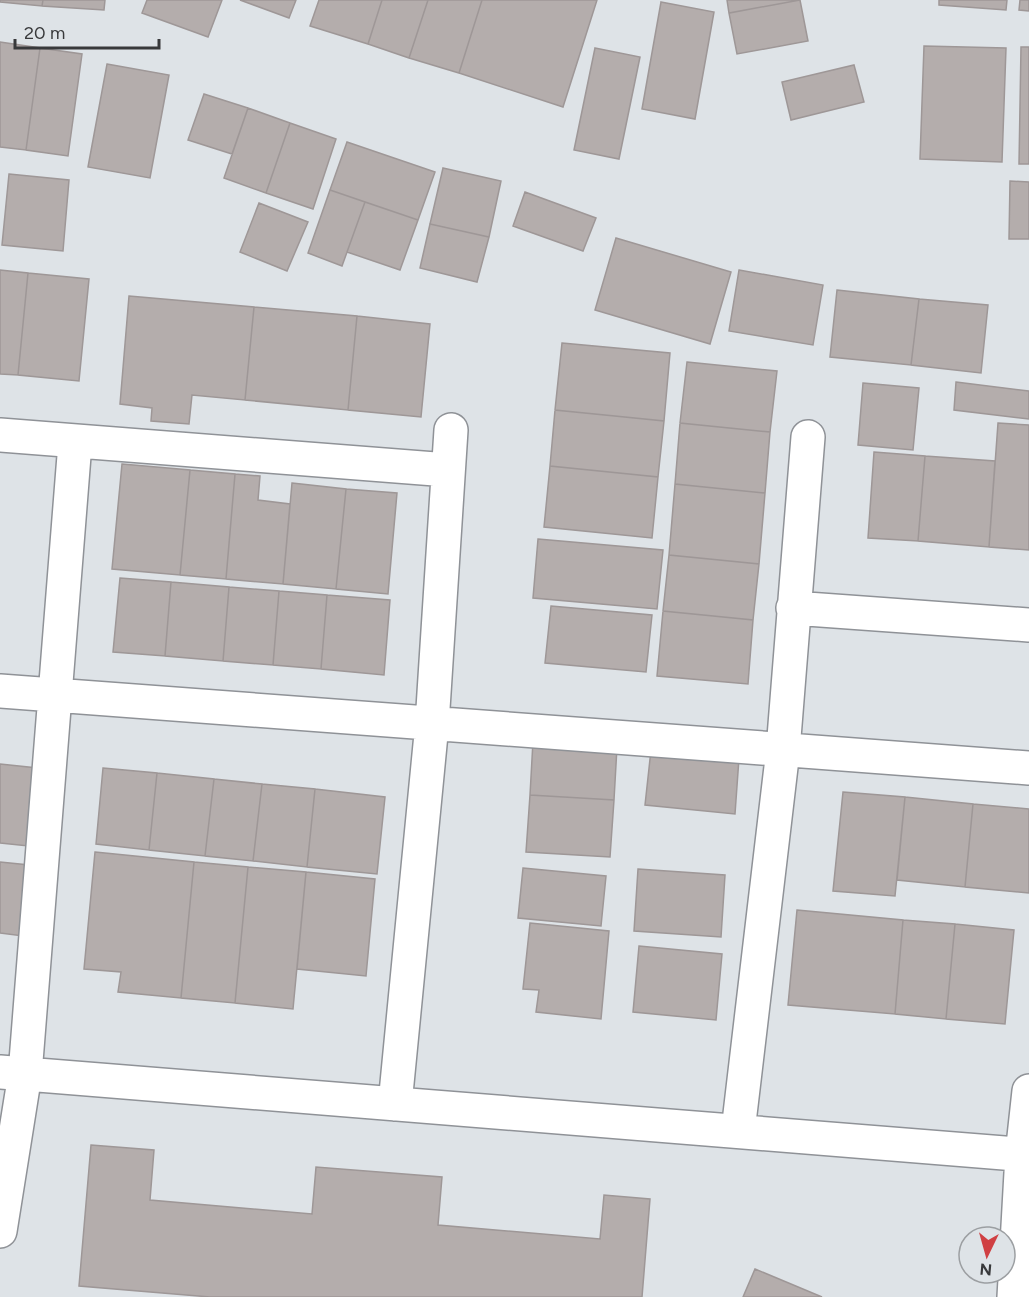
<svg xmlns="http://www.w3.org/2000/svg" width="1029" height="1297" viewBox="0 0 1029 1297" font-family="Figtree,sans-serif">
<rect width="100%" height="100%" fill="#dee3e7"/>
<path fill="#b4adac" stroke="#9e9797" stroke-width="1.5" d="M 0,0 L 43,0 L 42,6 L 0,2 Z
M 43,0 L 105,0 L 104,10 L 42,6 Z
M 147,0 L 222,0 L 208,37 L 142,13 Z
M 240,0 L 296,0 L 289,18 Z
M 319,0 L 382,0 L 368,44 L 310,26 Z
M 382,0 L 428,0 L 409,58 L 368,44 Z
M 428,0 L 482,0 L 459,73 L 409,58 Z
M 482,0 L 597,0 L 563,107 L 459,73 Z
M 727,0 L 800,0 L 729,13 Z
M 800,0 L 808,41 L 737,54 L 729,13 Z
M 939,0 L 1007,0 L 1006,10 L 939,5 Z
M 1020,0 L 1029,0 L 1029,11 L 1019,10 Z
M 661,2 L 714,12 L 695,119 L 642,109 Z
M 0,42 L 40,48 L 26,150 L 0,147 Z
M 924,46 L 1006,48 L 1002,162 L 920,159 Z
M 1021,47 L 1029,47 L 1029,164 L 1019,164 Z
M 40,48 L 82,54 L 68,156 L 26,150 Z
M 595,48 L 640,57 L 619,159 L 574,150 Z
M 107,64 L 169,75 L 150,178 L 88,167 Z
M 854,65 L 864,102 L 791,120 L 782,82 Z
M 204,94 L 248,108 L 232,154 L 188,140 Z
M 248,108 L 290,123 L 266,193 L 224,178 Z
M 290,123 L 336,139 L 313,209 L 266,193 Z
M 347,142 L 435,172 L 418,220 L 330,190 Z
M 443,168 L 501,181 L 489,237 L 430,224 Z
M 9,174 L 69,180 L 63,251 L 2,245 Z
M 1010,181 L 1029,182 L 1029,239 L 1009,239 Z
M 330,190 L 365,202 L 342,266 L 308,253 Z
M 525,192 L 596,218 L 583,251 L 513,226 Z
M 365,202 L 418,220 L 400,270 L 347,252 Z
M 259,203 L 308,222 L 287,271 L 240,252 Z
M 430,224 L 489,237 L 477,282 L 420,268 Z
M 616,238 L 731,272 L 710,344 L 595,310 Z
M 0,270 L 28,273 L 18,375 L 0,374 Z
M 739,270 L 823,285 L 813,345 L 729,331 Z
M 28,273 L 89,279 L 79,381 L 18,375 Z
M 837,290 L 919,299 L 911,365 L 830,357 Z
M 129,296 L 254,307 L 245,400 L 192,395 L 189,424 L 151,421 L 152,408 L 120,404 Z
M 919,299 L 988,305 L 981,373 L 911,365 Z
M 254,307 L 357,316 L 348,410 L 245,400 Z
M 357,316 L 430,324 L 421,417 L 348,410 Z
M 562,343 L 670,353 L 664,421 L 555,410 Z
M 687,362 L 777,371 L 770,432 L 680,423 Z
M 956,382 L 1029,391 L 1029,419 L 954,410 Z
M 863,383 L 919,388 L 913,450 L 858,445 Z
M 555,410 L 664,421 L 658,477 L 550,466 Z
M 680,423 L 770,432 L 765,493 L 675,484 Z
M 998,423 L 1029,425 L 1029,550 L 989,547 Z
M 874,452 L 925,456 L 918,541 L 868,538 Z
M 925,456 L 995,461 L 989,547 L 918,541 Z
M 122,464 L 190,470 L 180,575 L 112,569 Z
M 550,466 L 658,477 L 652,538 L 544,527 Z
M 190,470 L 235,474 L 226,579 L 180,575 Z
M 235,474 L 260,476 L 258,500 L 290,504 L 283,584 L 226,579 Z
M 292,483 L 346,489 L 336,589 L 283,584 Z
M 675,484 L 765,493 L 759,564 L 669,555 Z
M 346,489 L 397,493 L 388,594 L 336,589 Z
M 538,539 L 663,550 L 657,609 L 533,598 Z
M 669,555 L 759,564 L 753,620 L 663,611 Z
M 120,578 L 171,582 L 165,656 L 113,652 Z
M 171,582 L 229,587 L 223,661 L 165,656 Z
M 229,587 L 279,591 L 273,665 L 223,661 Z
M 279,591 L 327,595 L 321,669 L 273,665 Z
M 327,595 L 390,600 L 384,675 L 321,669 Z
M 551,606 L 652,615 L 646,672 L 545,663 Z
M 663,611 L 753,620 L 748,684 L 657,676 Z
M 533,741 L 617,747 L 614,800 L 530,795 Z
M 651,750 L 739,758 L 735,814 L 645,805 Z
M 0,764 L 47,769 L 38,847 L 0,843 Z
M 103,768 L 157,773 L 149,850 L 96,844 Z
M 157,773 L 214,779 L 205,856 L 149,850 Z
M 214,779 L 262,784 L 253,861 L 205,856 Z
M 262,784 L 315,789 L 307,867 L 253,861 Z
M 315,789 L 385,797 L 377,874 L 307,867 Z
M 843,792 L 905,797 L 895,896 L 833,891 Z
M 530,795 L 614,800 L 610,857 L 526,852 Z
M 905,797 L 973,804 L 965,887 L 897,880 Z
M 973,804 L 1029,809 L 1029,893 L 965,887 Z
M 95,852 L 194,862 L 181,998 L 118,992 L 121,972 L 84,969 Z
M 0,862 L 39,866 L 31,937 L 0,933 Z
M 194,862 L 248,867 L 235,1003 L 181,998 Z
M 248,867 L 306,872 L 293,1009 L 235,1003 Z
M 523,868 L 606,876 L 601,926 L 518,918 Z
M 638,869 L 725,875 L 721,937 L 634,931 Z
M 306,872 L 375,879 L 366,976 L 297,969 Z
M 797,910 L 903,920 L 895,1014 L 788,1005 Z
M 903,920 L 955,924 L 946,1019 L 895,1014 Z
M 530,923 L 609,931 L 601,1019 L 536,1012 L 539,990 L 523,989 Z
M 955,924 L 1014,930 L 1005,1024 L 946,1019 Z
M 639,946 L 722,954 L 716,1020 L 633,1012 Z
M 91,1145 L 154,1150 L 150,1200 L 312,1214 L 316,1167 L 442,1177 L 438,1225 L 600,1239 L 604,1195 L 650,1199 L 642,1297 L 210,1297 L 79,1286 Z
M 755,1269 L 822,1297 L 743,1297 Z"/>
<g fill="none" stroke-linecap="round" stroke-linejoin="round">
<defs>
<path id="minor" d="M 0,435 L 448,470
M 793,608 L 1029,625
M 0,691 L 1029,768
M 0,1072 L 1029,1155
M 395,1104 L 432,724 L 451,430
M 738,1131 L 783,750 L 808,437
M 0,1231 L 25,1074 L 75,443
M 1014,1297 L 1022,1155 L 1029,1091"/>
</defs>
<use href="#minor" stroke="#8f9297" stroke-width="36"/>
<use href="#minor" stroke="#fff" stroke-width="33"/>
</g>
<g transform="translate(987 1255) rotate(185)"><circle r="28" fill="#dee3e7" stroke="#9c9fa2" stroke-width="1.5"/>
<path d="M0-4.5L10 22L0 15L-10 22Z" fill="#d04043"/>
<text y="-9" font-size="16" font-weight="bold" text-anchor="middle" fill="#38393b">N</text>
</g>
<path d="M15 39v9h144v-9" fill="none" stroke="#38393b" stroke-width="3"/>
<text x="24" y="39" font-size="18" fill="#38393b" stroke="#dee3e7" stroke-width="4.5" paint-order="stroke">20 m</text>
</svg>
